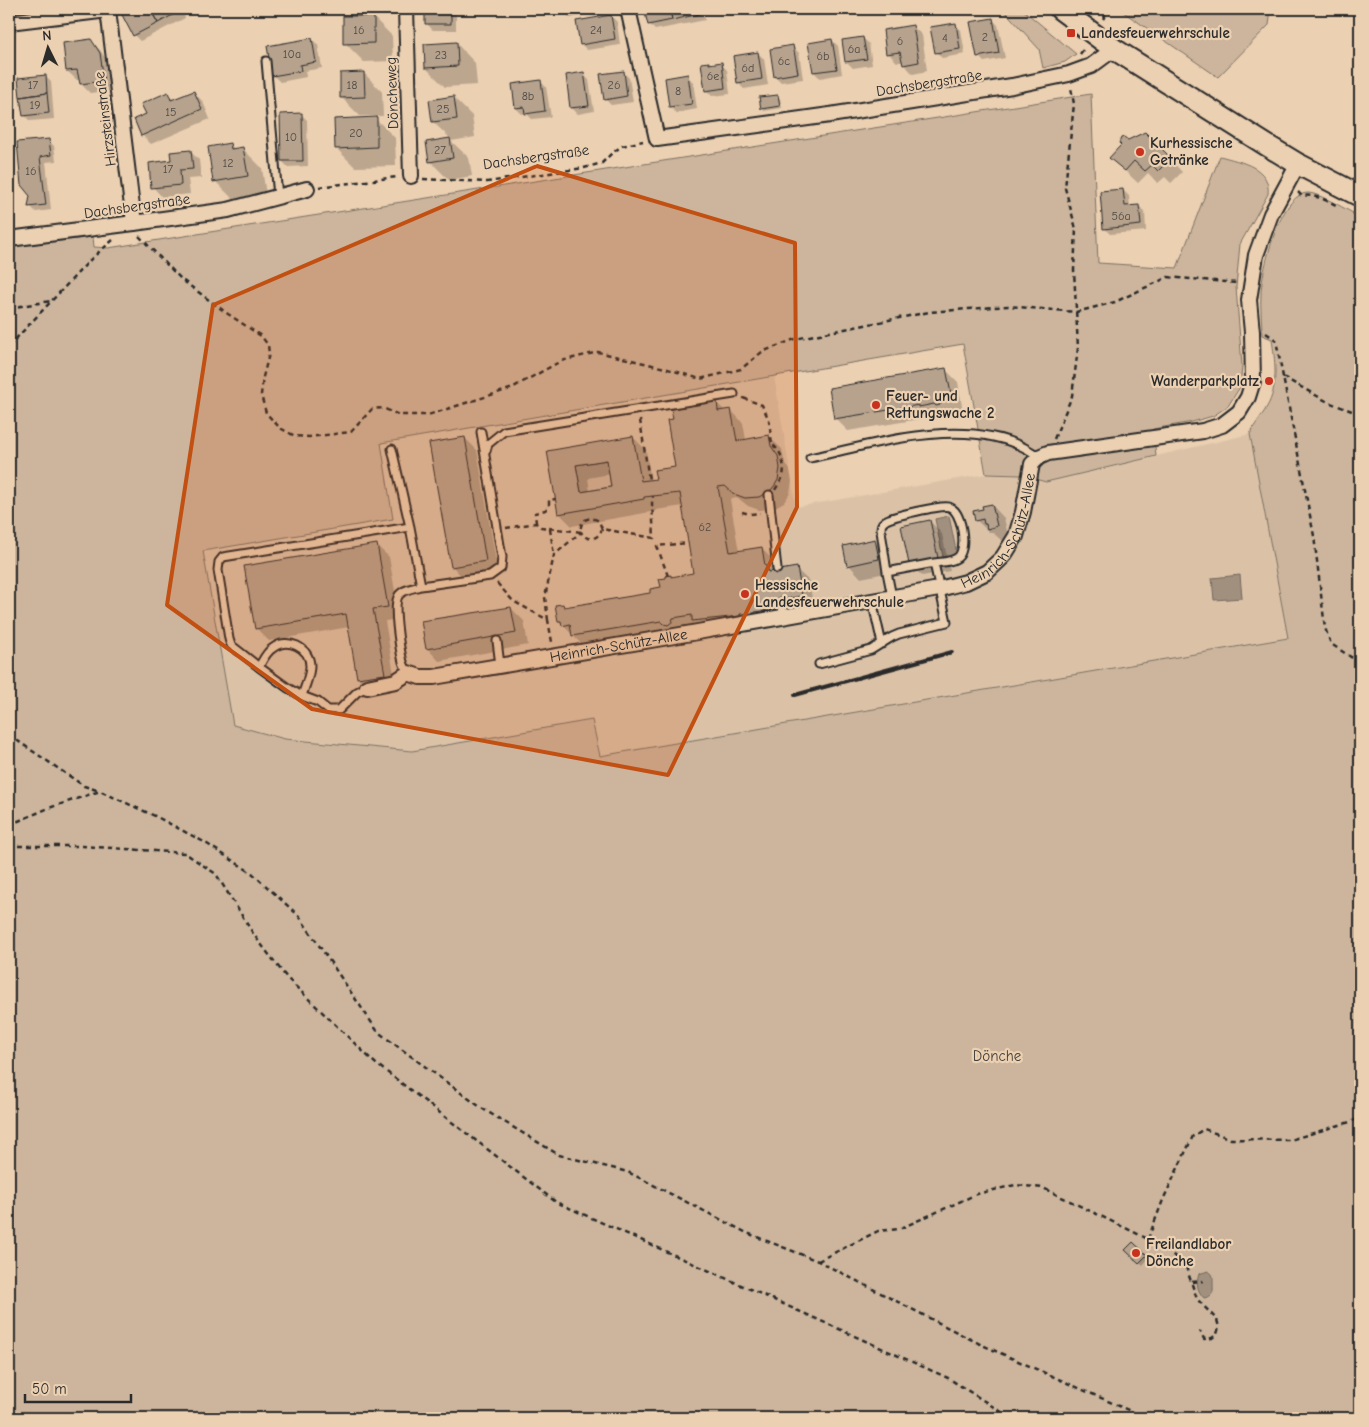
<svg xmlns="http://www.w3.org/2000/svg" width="1369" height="1427" viewBox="0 0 1369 1427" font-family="'Comic Neue',sans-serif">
<rect width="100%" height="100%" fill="#ebd0b2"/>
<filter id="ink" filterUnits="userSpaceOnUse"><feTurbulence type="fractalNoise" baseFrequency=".02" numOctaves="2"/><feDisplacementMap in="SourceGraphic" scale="10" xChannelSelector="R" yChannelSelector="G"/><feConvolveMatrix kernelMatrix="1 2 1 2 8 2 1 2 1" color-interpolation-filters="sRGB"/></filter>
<g filter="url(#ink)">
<path fill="#dbc2a7" d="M 774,376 L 796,507 L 986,474 L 1021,475 L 1046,482 L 1250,434 L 1288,638 L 600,756 L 592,720 L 412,751 L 285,739 L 233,725 L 203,551 L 393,519 L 380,443 Z"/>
<path fill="#ccb59c" stroke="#7c7064" d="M 1003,9 L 1022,9 L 1076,54 L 1065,62 L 1043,68 L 1039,49 Z
M 1119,9 L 1271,9 L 1269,25 L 1218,77 Z
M 1091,94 L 1098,263 L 1177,268 L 1220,156 C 1241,162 1271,167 1268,194 L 1240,244 L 1236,287 L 1242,366 L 1240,387 L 1228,406 L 1213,416 L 1192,422 L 1153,429 L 1156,456 L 1046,482 L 1021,475 L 986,474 L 963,344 L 381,443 L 393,519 L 203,551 L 233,725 L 285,739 L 412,751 L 592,720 L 600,756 L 1288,638 L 1250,434 C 1255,423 1264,414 1269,403 C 1278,383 1275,361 1272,339 L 1262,335 C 1262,321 1260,307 1261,293 C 1262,270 1280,193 1308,193 C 1319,193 1349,211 1360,217 L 1360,1418 L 9,1418 L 9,247 L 93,237 L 94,247 L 108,248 Z
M 607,460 L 611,487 L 581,492 L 576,465 Z"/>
<path fill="#a2907f" stroke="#72685d" d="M 949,516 L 957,555 L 943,557 L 935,519 Z
M 1240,575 L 1242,598 L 1214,600 L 1212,578 Z
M 1208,1271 C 1213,1274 1213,1275 1213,1281 C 1213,1291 1215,1296 1204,1298 C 1197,1291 1196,1283 1199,1274 Z"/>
<path fill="#0003" fill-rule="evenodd" d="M 128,9 L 181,9 L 185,18 L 140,41 L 134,35 L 122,12 Z
M 426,9 L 456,9 L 456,30 L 433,30 L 427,24 Z
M 564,9 L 590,9 L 591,14 L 570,18 L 564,12 Z
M 645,9 L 703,9 L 705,20 L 655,30 L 649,24 Z
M 723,9 L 760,9 L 729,16 Z
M 611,16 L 617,22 L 620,45 L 587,50 L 581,44 Z
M 373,17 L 392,36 L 393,61 L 364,62 L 345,43 Z
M 992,19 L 998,25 L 1005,58 L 984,62 L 978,56 Z
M 955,24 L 961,30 L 965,54 L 942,58 L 936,52 Z
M 912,26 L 922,35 L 927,71 L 913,74 L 904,64 L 903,62 L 897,62 L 888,53 Z
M 863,38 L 869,44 L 872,65 L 853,68 L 847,62 Z
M 312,39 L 318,45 L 322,68 L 305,71 L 306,77 L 280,82 L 274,76 L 268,47 Z
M 90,40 L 100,50 L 109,64 L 113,90 L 90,93 L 81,84 L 80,80 L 77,80 L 67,71 Z
M 832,40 L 838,46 L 842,74 L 820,78 L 814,72 Z
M 457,44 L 475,63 L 477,85 L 445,87 L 426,68 Z
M 793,47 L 799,53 L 803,79 L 781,82 L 775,76 Z
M 758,53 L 764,59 L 768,85 L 744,89 L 738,83 Z
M 708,63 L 710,65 L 721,64 L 727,70 L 730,94 L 712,96 L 706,90 Z
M 623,72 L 629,78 L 633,102 L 611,105 L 605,99 Z
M 364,73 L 382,92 L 383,116 L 360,116 L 341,97 Z
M 583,74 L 589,80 L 594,111 L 578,114 L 572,108 Z
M 45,76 L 51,82 L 54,119 L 30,121 L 24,115 Z
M 687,76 L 693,82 L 697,109 L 676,113 L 670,107 Z
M 540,81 L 546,87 L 551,117 L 532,119 L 526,113 L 522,114 L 516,108 L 513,85 Z
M 194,92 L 203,102 L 210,119 L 151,144 L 142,135 L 147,114 L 168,94 L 174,100 Z
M 778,96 L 780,99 L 782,108 L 764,111 L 762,108 Z
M 453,97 L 472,116 L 475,137 L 451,141 L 469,158 L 472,176 L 449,180 L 430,161 L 427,143 L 451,139 L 433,122 Z
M 301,114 L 307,120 L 308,166 L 288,167 L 282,161 Z
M 376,119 L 395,138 L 396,166 L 355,167 L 336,148 Z
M 1145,134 L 1182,172 L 1171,183 L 1165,177 L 1158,183 L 1148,173 L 1138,183 L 1111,158 L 1128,141 Z
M 48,140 L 54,146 L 56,161 L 46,162 L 51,210 L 36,212 L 30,206 L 31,196 L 22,185 Z
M 230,144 L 235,150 L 243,149 L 262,168 L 266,195 L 234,200 L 215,181 Z
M 190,151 L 199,160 L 201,178 L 188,179 L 190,194 L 162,197 L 153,187 L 173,161 Z
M 1123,190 L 1129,196 L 1130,207 L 1139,206 L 1145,212 L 1146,231 L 1110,234 L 1104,228 Z
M 946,370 L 958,382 L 963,412 L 953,413 L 952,417 L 950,418 L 948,416 L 933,419 L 931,417 L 848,431 L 836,419 Z
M 716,402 L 725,411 L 731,410 L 743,423 L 746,440 L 769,437 L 782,449 L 784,460 L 790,470 L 792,481 L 790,493 L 787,498 L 784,502 L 772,509 L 759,510 L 748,506 L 738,498 L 730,499 L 739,552 L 761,548 L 774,561 L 776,572 L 796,569 L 809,581 L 814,609 L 585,648 L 559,621 L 563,605 L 566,608 L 651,594 L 662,588 L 672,578 L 694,574 L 683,506 L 656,510 L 656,511 L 572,526 L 560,514 L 549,452 L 633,437 L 646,450 L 651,481 L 657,480 L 677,468 ZM 610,474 L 612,488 L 590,492 L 588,478 Z
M 465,438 L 477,450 L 498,573 L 464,579 L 452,566 Z
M 992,505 L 1004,518 L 1009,539 L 1001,540 L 992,532 L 989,532 L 976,520 L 984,510 Z
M 930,521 L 942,534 L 950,571 L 922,576 L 910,564 L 902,527 Z
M 874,541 L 887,553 L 891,572 L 861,578 L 849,565 Z
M 376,545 L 389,557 L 400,619 L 385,621 L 396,686 L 370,690 L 358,678 L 349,627 L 269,641 L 256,628 Z
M 511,608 L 524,621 L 528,645 L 439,661 L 427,648 Z
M 1133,1244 L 1149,1258 L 1143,1265 L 1127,1250 Z"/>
<path fill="#b6a28d" stroke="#2b2b2b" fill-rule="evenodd" d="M 125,9 L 150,9 L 158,23 L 133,36 L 120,11 Z
M 150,9 L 179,9 L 180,11 L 158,23 Z
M 425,9 L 451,9 L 451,24 L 425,24 Z
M 644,9 L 670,9 L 672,20 L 648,25 Z
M 670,9 L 699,9 L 700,14 L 672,20 Z
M 611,15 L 615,39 L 580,45 L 576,21 Z
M 343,16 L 374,16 L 374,43 L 343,44 Z
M 993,18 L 999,53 L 977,57 L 970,22 Z
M 956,23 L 960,49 L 935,53 L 930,27 Z
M 913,25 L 919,62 L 903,65 L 900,52 L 886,54 L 883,30 Z
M 863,37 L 867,59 L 845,62 L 842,40 Z
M 312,38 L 316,62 L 300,65 L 301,71 L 272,76 L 267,46 Z
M 91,39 L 100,53 L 104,81 L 80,84 L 77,70 L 66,71 L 63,43 Z
M 832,39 L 837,69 L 813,72 L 808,43 Z
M 457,42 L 458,66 L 425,68 L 424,44 Z
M 793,45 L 798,73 L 774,77 L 770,49 Z
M 758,52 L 762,79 L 737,83 L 733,56 Z
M 709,62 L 709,64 L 722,62 L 725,88 L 705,91 L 701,63 Z
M 624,71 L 627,96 L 604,100 L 600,74 Z
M 364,72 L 365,97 L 340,98 L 340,73 Z
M 584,72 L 589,106 L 570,108 L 566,75 Z
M 688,74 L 692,104 L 669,107 L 665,78 Z
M 46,75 L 47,93 L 20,97 L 18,78 Z
M 541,80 L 545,111 L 525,114 L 524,107 L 515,108 L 512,84 Z
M 194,91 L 202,109 L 141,136 L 134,119 L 146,114 L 141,104 L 168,92 L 171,100 Z
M 47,93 L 49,113 L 23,116 L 20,97 Z
M 778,95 L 780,106 L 761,109 L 759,97 Z
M 454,96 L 457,119 L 432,122 L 429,100 Z
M 302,113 L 303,161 L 281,161 L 280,114 Z
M 377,117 L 377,147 L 335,149 L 334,119 Z
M 1145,132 L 1171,158 L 1158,171 L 1152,165 L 1145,171 L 1134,161 L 1125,171 L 1109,158 L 1121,145 L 1119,143 L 1121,138 L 1124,137 L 1128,140 Z
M 450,138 L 453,158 L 429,162 L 426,142 Z
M 49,139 L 51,155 L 40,157 L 46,205 L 28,207 L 30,196 L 21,185 L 17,142 Z
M 230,143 L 231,149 L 243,147 L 248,176 L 213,182 L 208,147 Z
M 191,150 L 193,169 L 180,170 L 181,185 L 151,188 L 149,163 L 171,160 L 170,152 Z
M 1123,189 L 1125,206 L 1139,205 L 1141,225 L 1103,229 L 1100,191 Z
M 946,368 L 952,399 L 941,401 L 940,405 L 936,406 L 934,404 L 919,407 L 919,405 L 834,419 L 829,388 Z
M 717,401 L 718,411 L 731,409 L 737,441 L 769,435 L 771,446 L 778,456 L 780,468 L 778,480 L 775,485 L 771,490 L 759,497 L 745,498 L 734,494 L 725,486 L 718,487 L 730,552 L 762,547 L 765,566 L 767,566 L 768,572 L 797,567 L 802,596 L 770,602 L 771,610 L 755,612 L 755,613 L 740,614 L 740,616 L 692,621 L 692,615 L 673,618 L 672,622 L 668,625 L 664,624 L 661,621 L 572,636 L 570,624 L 562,626 L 561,621 L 558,621 L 555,605 L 563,604 L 564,607 L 650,593 L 650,589 L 661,587 L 659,579 L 666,578 L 666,576 L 671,575 L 671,577 L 693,573 L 680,493 L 644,497 L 644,499 L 558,514 L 547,451 L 633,436 L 641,481 L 656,479 L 654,470 L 675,467 L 667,420 L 673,419 L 671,409 ZM 607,460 L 611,487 L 581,492 L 576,465 Z
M 465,437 L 486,561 L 451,567 L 429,443 Z
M 992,504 L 997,526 L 987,529 L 986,524 L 984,524 L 983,519 L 975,521 L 973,511 L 983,509 L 982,506 Z
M 930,520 L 938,558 L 909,564 L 901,526 Z
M 875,539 L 879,559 L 847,566 L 843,546 Z
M 377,544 L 388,607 L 373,609 L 385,674 L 357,678 L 346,614 L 255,629 L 244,566 Z
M 511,607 L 516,633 L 426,649 L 421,621 Z
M 1133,1242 L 1147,1255 L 1139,1263 L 1125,1250 Z"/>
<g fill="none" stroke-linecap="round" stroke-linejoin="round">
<defs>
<path id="service" d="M 266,61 L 278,197
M 392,449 L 410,527 L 421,586 L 490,576 L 501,568 L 502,557 L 481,432
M 486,451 L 488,444 L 504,431 L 734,394
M 810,458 C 878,443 979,411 1039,457
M 769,495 L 777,569
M 887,572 L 934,563
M 872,600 L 882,644
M 782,602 L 783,617
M 497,641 L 500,665
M 819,664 L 871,650 L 892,637 L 899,634 L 947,622 L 934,563 C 942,562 954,562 959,556 C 967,546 962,511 949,507 C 942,505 891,516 885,521 C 881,524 881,526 881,531 L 887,572 L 892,597
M 259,667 L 231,645 L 229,639 L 218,570 L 219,562 L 223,557 L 410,527
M 408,673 C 406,669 404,665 403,662 C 400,650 392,603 399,595 C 404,589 414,588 421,586
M 302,696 C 305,686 310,676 310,666 C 310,647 287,637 273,648 C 266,652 263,660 259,667 L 288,688 L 302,696 L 318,702 L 328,710 L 339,710 L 357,692 L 367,687"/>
<g id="minor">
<path d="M 406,9 L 411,176"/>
<path d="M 628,9 L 657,139 L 830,115 L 1012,86 L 1069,74 L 1091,66 L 1114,49"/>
<path d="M 108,10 L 134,223"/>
<path d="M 9,22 L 108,10 L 109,9"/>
<path d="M 9,239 L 134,223 L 228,210 L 307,189"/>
<path id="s1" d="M 367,687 L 396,681 L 408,673 L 420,677 L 434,677 L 692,633 L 939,589 L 966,582 L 987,572 L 1003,557 L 1016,536 L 1023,512 L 1032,464 L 1039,457 L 1048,453 L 1203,431 L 1222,425 L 1239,412 L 1248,397 L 1253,381 L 1252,332 L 1249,300 L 1256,255 L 1271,214 L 1298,164"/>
</g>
<path id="secondary" d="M 1060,9 L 1114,49 L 1268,146 L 1298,164 L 1360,196"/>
</defs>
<use href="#service" stroke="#2b2b2b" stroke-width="11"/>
<use href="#minor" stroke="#2b2b2b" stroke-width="18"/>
<use href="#secondary" stroke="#2b2b2b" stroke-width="24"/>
<path stroke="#2b2b2b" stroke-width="2.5" stroke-dasharray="5 4" stroke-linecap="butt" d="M 1103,19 L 1109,9
M 1080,54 L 1085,47
M 423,179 L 487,182 L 584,168 L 602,163 L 612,153 L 622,146 L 643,141
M 319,187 L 397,177
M 1298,192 L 1302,196 C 1314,194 1326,200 1336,205
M 1353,213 L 1360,216
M 139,236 L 182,280 L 228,314 L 261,336 L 268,345 L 269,354 L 263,377 L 261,395 L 266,413 L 280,428 L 295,436 L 309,437 L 351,432 L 372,409 L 383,408 L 399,415 L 428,415 L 510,389 L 561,361 L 598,352 L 665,368 L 700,379 L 741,369 L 762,352 L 795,339 L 929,312 L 1008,306 L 1076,312 L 1115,302 L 1168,277 L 1237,283
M 9,308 L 51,301
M 1266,333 L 1276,340 L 1283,377 L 1314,536 L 1325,628 L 1331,644 L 1360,663
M 9,346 L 92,258 L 113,240
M 1283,377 L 1328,402 L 1360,414
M 743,398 L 762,405 L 769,420 L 772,444 L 778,450 L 782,457 L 784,468 L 783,477 L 775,490
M 640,420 L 649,480
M 1054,439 L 1072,396 L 1078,348 L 1074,270 L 1076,229 L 1065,188 L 1074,104 L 1071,88
M 742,512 L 750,514 L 760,513
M 536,523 L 535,513 L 545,510 L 549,507 L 549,500 L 556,499
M 506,528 L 536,523 L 541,527 L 581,532 C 579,520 589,515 599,521 L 602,529 L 654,538 L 652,503 L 653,496
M 550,529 L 554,555
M 668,576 L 657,546 L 688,543
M 497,583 L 513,601 L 548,620 L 552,642
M 548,620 L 545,597 L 554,555 L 581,532 C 587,542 598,540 602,529
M 9,735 L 84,786 L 100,791
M 9,825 L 49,808 L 100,791 L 157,817 L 204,842 L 252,873 L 299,916 L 378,1032 L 483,1109 L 559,1155 L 628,1172 L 747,1233 L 818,1261 L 980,1344 L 1146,1418
M 9,846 L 82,846 L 185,853 L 216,874 L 254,935 L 287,978 L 375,1063 L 556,1202 L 948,1378 L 1011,1418
M 1148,1239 L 1163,1200 L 1193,1136 L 1204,1129 L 1231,1139 L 1290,1140 L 1353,1121 L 1360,1117
M 818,1261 L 878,1231 L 899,1229 L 977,1194 L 1015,1185 L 1043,1188 L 1148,1239 L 1172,1254 L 1186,1267 L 1197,1299 L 1217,1320 L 1219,1327 L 1217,1334 L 1212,1338 L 1204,1339 L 1200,1331
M 1192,1282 L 1203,1281"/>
<use href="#service" stroke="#ebd0b2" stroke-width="7"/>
<use href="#minor" stroke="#ebd0b2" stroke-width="14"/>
<use href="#secondary" stroke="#ebd0b2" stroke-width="20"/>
<path stroke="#2b2b2b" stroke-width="4" d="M 795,695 L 952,652"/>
</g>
</g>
<path fill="#c25012" fill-opacity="0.2" stroke="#c25012" stroke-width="4" stroke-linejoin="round" d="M 537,166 L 795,243 L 797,507 L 668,775 L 312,709 L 167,605 L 213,305 Z"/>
<g fill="#c8321e" stroke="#ebd0b2" stroke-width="2">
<rect x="1066" y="28" width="10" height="10" rx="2.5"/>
<circle cx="1140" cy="152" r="5"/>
<circle cx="1269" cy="381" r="5"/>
<circle cx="876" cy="405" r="5"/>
<circle cx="745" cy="594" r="5"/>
<circle cx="1136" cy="1253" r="5"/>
</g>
<g text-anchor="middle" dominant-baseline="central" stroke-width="4.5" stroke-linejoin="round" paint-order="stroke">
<g font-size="12" fill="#4e4944">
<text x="359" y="30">16</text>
<text x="596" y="30">24</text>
<text x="985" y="37">2</text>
<text x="945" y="38">4</text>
<text x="900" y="41">6</text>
<text x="854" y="49">6a</text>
<text x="292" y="54">10a</text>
<text x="441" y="55">23</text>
<text x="823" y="56">6b</text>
<text x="784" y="61">6c</text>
<text x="748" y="68">6d</text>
<text x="713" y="76">6e</text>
<text x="33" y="85">17</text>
<text x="352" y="85">18</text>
<text x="614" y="85">26</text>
<text x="678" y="91">8</text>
<text x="528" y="96">8b</text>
<text x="35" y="105">19</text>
<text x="443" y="109">25</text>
<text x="171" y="112">15</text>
<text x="356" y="133">20</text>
<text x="291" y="137">10</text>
<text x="440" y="150">27</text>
<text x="228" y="163">12</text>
<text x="168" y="169">17</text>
<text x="31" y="171">16</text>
<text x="1121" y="216">56a</text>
<text x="705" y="527">62</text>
</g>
<g font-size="15" font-weight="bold" fill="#2b2b2b" stroke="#ebd0b2" text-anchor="start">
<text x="1081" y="33">Landesfeuerwehrschule</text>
<text x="1150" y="143">Kurhessische<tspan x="1150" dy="17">Getränke</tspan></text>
<text x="1259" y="381" text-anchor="end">Wanderparkplatz</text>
<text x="886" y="396">Feuer- und<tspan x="886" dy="17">Rettungswache 2</tspan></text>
<text x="755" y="585">Hessische<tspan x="755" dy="17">Landesfeuerwehrschule</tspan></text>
<text x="1146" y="1244">Freilandlabor<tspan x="1146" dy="17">Dönche</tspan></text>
</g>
<g font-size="15" fill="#2b2b2b" stroke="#ebd0b2">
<text transform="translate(929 83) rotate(-9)">Dachsbergstraße</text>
<text transform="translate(392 93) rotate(-92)">Döncheweg</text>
<text transform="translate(105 119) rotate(-97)">Hirzsteinstraße</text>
<text transform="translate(536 157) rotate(-8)">Dachsbergstraße</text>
<text transform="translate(137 206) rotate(-8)">Dachsbergstraße</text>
<text stroke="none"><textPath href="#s1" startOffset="676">Heinrich-Schütz-Allee</textPath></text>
<text stroke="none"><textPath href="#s1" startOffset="258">Heinrich-Schütz-Allee</textPath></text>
</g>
<g font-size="15" fill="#43403c" stroke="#ebd0b2">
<text x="997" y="1056">Dönche</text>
</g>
</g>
<rect width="1369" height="1427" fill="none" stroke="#ebd0b2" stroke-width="30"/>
<rect x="15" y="15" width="1339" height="1397" fill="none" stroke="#2b2b2b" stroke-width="2" filter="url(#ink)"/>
<g transform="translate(48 48) rotate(355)" stroke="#ebd0b2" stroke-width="4" paint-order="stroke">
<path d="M0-4L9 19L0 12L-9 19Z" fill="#2b2b2b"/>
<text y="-8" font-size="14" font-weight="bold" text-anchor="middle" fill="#2b2b2b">N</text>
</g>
<path d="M25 1394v8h106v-8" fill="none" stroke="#2b2b2b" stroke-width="2.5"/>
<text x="32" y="1394" font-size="15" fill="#2b2b2b" stroke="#ebd0b2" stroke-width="4" paint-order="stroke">50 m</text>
</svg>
